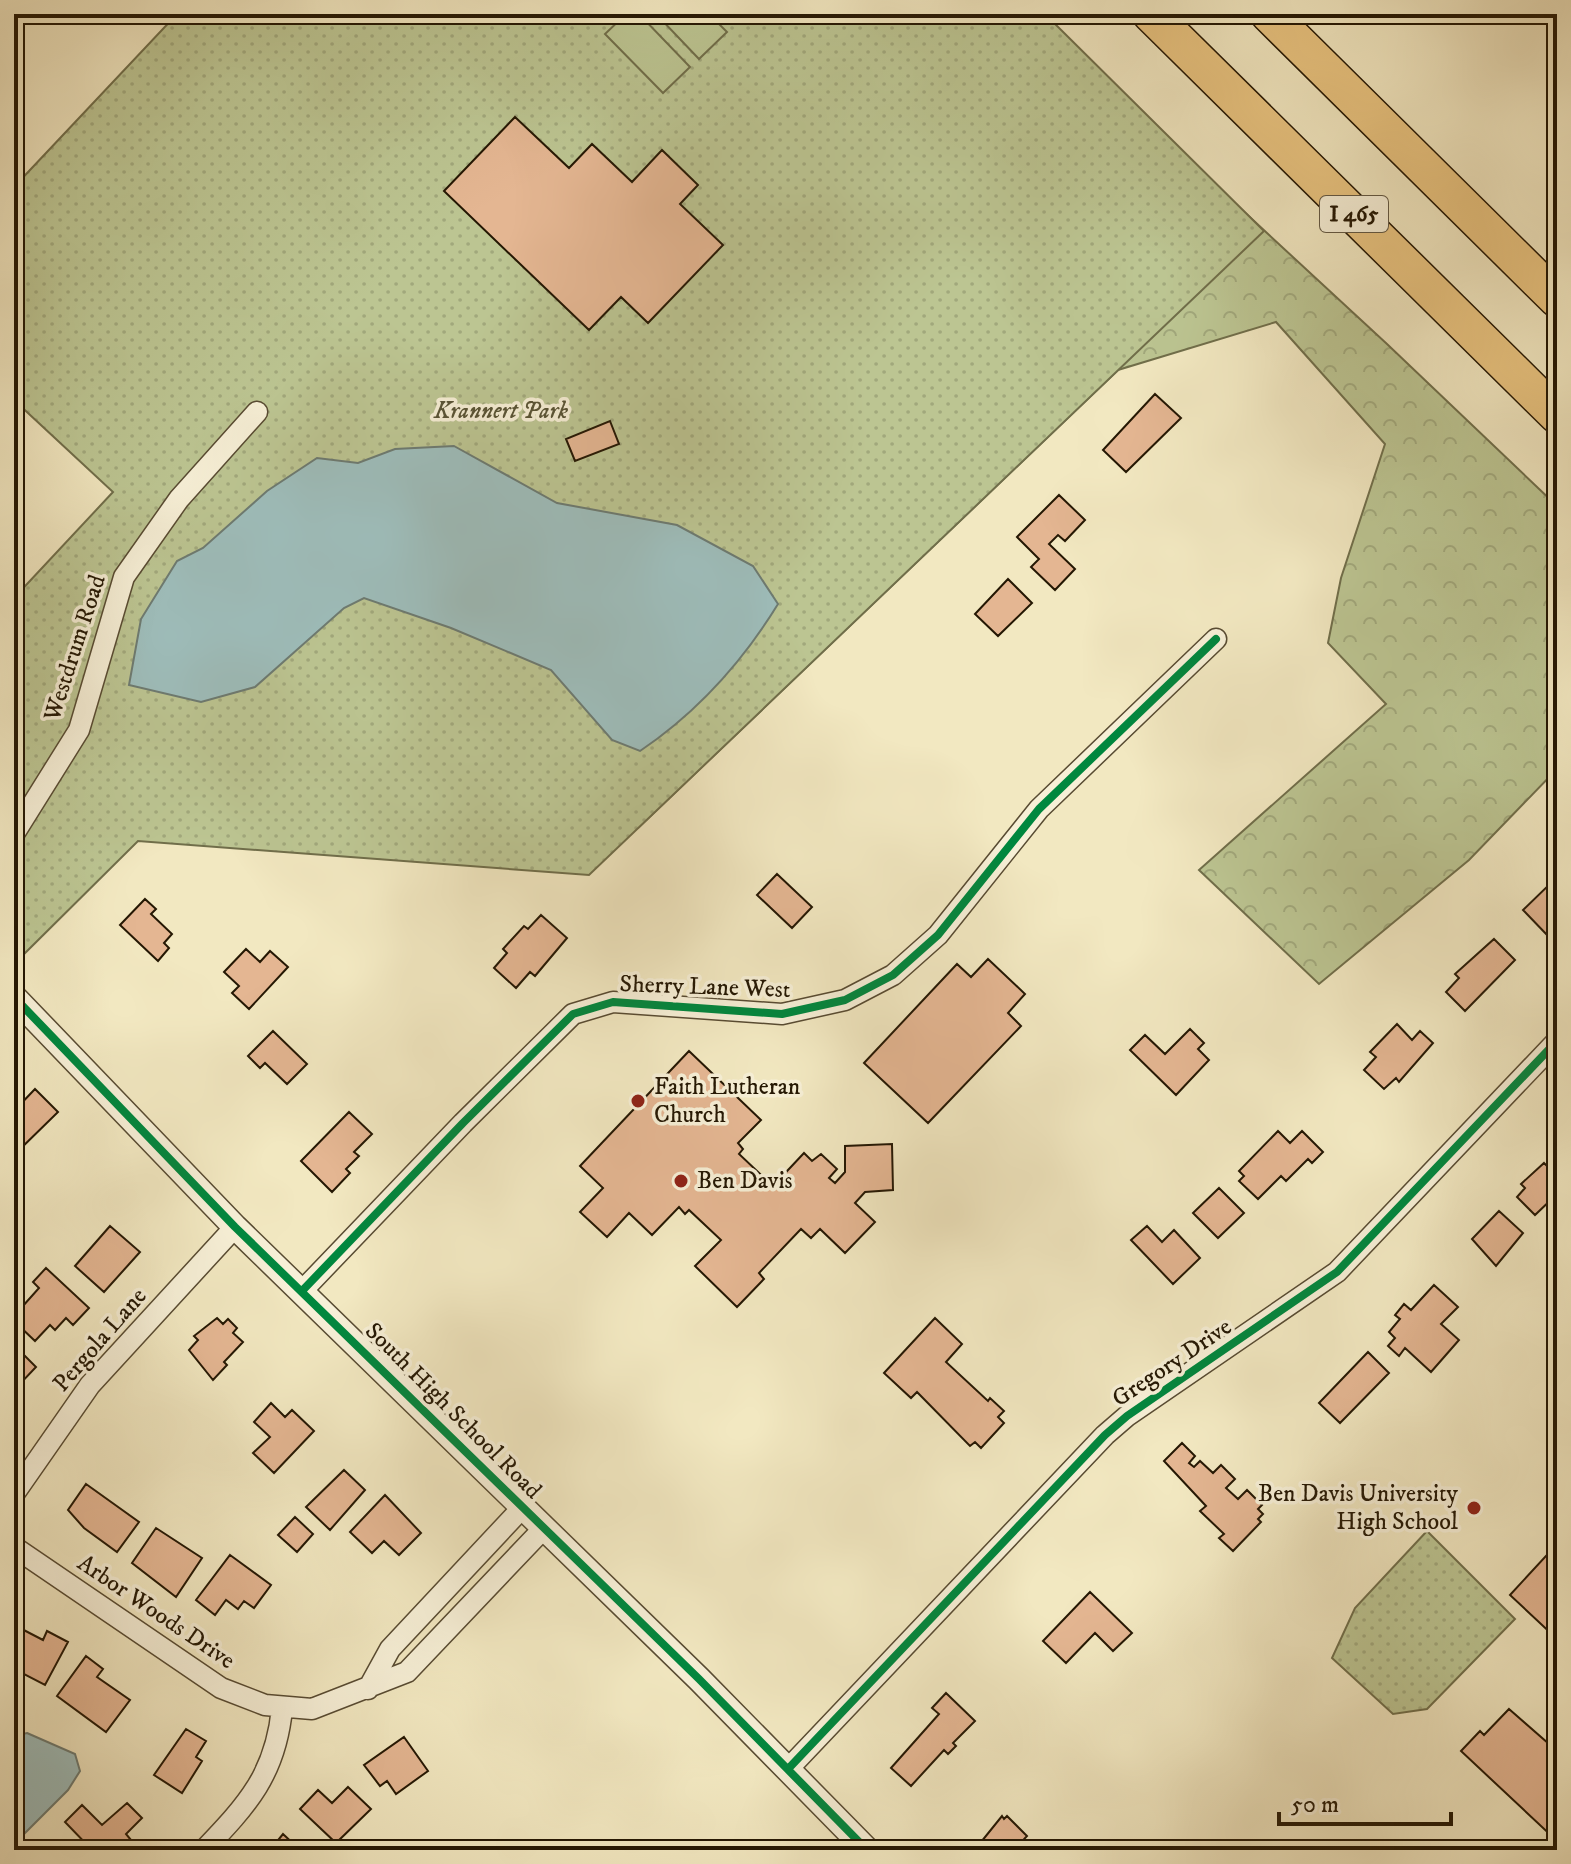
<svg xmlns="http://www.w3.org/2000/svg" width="1571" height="1864" viewBox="0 0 1571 1864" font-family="'IM FELL DW Pica',serif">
<defs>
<pattern id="forest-crowns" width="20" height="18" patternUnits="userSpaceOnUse" patternTransform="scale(2)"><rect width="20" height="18" fill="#bcc592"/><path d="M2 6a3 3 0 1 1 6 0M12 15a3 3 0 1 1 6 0" fill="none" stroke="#a1a87c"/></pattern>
<pattern id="park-dots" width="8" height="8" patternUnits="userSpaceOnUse" patternTransform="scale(2)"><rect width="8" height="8" fill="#bcc592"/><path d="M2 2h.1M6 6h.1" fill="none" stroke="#a1a87c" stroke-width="1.8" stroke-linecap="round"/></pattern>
</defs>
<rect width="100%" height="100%" fill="#f2e8c1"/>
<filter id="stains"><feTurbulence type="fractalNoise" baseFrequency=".0025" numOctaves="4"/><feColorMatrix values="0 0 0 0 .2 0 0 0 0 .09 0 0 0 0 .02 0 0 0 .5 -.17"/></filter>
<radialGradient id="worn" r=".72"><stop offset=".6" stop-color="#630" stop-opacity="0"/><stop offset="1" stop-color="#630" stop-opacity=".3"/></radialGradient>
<path fill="url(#forest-crowns)" stroke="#706e4a" stroke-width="2" d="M 1030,14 L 1387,344 L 1557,506 L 1557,769 L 1469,860 L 1319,984 L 1199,870 L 1386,704 L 1328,643 L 1341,578 L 1385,444 L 1276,322 L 1118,370 L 638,828 Z"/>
<path fill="url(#park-dots)" stroke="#706e4a" stroke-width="2" d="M 177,14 L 1045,14 L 1264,231 L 589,875 L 138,841 L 16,962 L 14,598 L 113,492 L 14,400 L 14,187 Z
M 1427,1531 L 1515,1619 L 1427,1709 L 1393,1714 L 1332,1658 L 1355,1608 Z"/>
<path fill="#bcc592" stroke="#706e4a" stroke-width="2" d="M 626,14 L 639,14 L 690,67 L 663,93 L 605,34 Z
M 656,14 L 709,14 L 727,32 L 699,59 Z"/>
<path fill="#9ebebc" stroke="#6d7b72" stroke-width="2" d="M 454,446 L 557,503 L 677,525 L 753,566 L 778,604 C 743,661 696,713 640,751 L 612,740 L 551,670 L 451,628 L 364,598 L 344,608 L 255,687 L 201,702 L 129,685 L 141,619 L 177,561 L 203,548 L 267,491 L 317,458 L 358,463 L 395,449 Z
M 27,1733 L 75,1754 L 80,1771 L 68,1790 L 14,1844 L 14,1736 Z"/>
<path fill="#e4b692" stroke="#241703" stroke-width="2" d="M 515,117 L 569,168 L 592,144 L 632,182 L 662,150 L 698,185 L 680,204 L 723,245 L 648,323 L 621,297 L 589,330 L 444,191 Z
M 1155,394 L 1181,418 L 1126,472 L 1103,450 Z
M 610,421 L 619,444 L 575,461 L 566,439 Z
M 1059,495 L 1085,520 L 1065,541 L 1058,535 L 1049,544 L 1075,569 L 1055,590 L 1031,567 L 1039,559 L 1017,537 Z
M 1008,579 L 1032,603 L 998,636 L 975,614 Z
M 777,874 L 812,907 L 792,928 L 757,895 Z
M 1557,877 L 1557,929 L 1549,937 L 1523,910 Z
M 145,899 L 156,909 L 151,914 L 172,934 L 164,943 L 169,948 L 158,961 L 120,925 Z
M 541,915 L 567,938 L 535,976 L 530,972 L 516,988 L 494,968 L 507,953 L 503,949 L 524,926 L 528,929 Z
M 1494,939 L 1515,960 L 1465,1011 L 1446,992 L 1459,978 L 1455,974 Z
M 246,949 L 260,962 L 270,951 L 288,967 L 249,1009 L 232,993 L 239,986 L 224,972 Z
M 988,959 L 1025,994 L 1008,1013 L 1021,1026 L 928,1123 L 864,1063 L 957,964 L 971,977 Z
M 1397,1024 L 1412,1040 L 1420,1031 L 1433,1043 L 1399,1082 L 1396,1078 L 1384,1089 L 1364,1070 L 1376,1057 L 1370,1052 Z
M 1190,1029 L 1204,1043 L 1198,1049 L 1209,1060 L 1176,1095 L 1130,1050 L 1145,1035 L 1165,1054 Z
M 273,1031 L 307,1064 L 287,1084 L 265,1063 L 260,1068 L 248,1056 Z
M 689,1051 L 761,1120 L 738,1143 L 743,1149 L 739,1154 L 773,1186 L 804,1153 L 812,1161 L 821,1154 L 837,1169 L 829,1178 L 835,1183 L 845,1172 L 845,1146 L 892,1144 L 893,1190 L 865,1192 L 855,1203 L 875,1222 L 845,1253 L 820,1229 L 811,1238 L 801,1229 L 759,1273 L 764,1279 L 737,1307 L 695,1266 L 721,1240 L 689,1210 L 685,1214 L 679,1207 L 652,1235 L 629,1213 L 607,1237 L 580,1212 L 603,1188 L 580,1166 Z
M 35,1089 L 58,1112 L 14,1155 L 14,1111 Z
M 349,1112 L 372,1134 L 354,1152 L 359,1156 L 346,1169 L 350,1173 L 332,1192 L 301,1161 Z
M 1278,1131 L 1290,1143 L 1302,1131 L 1323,1152 L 1312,1163 L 1308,1159 L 1286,1181 L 1281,1176 L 1258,1199 L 1239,1181 L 1244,1176 L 1239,1171 Z
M 1544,1163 L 1557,1176 L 1557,1194 L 1535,1215 L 1517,1197 L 1525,1188 L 1521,1184 Z
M 1219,1188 L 1244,1213 L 1218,1238 L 1193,1213 Z
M 1499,1211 L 1523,1233 L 1496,1266 L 1472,1239 Z
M 110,1226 L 140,1252 L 104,1292 L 75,1266 Z
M 1147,1226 L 1162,1242 L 1174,1230 L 1200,1258 L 1173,1284 L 1131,1240 Z
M 46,1268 L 89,1308 L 73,1325 L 66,1318 L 55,1330 L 50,1325 L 35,1341 L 14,1321 L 14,1316 L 39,1288 L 33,1282 Z
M 1434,1285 L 1458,1307 L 1441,1324 L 1459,1340 L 1431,1372 L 1405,1348 L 1399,1356 L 1388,1346 L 1395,1338 L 1389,1332 L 1400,1319 L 1395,1315 L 1404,1304 L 1411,1310 Z
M 217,1318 L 223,1324 L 228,1319 L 237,1328 L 233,1333 L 243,1342 L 224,1362 L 227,1365 L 213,1380 L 189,1350 L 198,1340 L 194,1336 Z
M 935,1318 L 962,1344 L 946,1362 L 988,1401 L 990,1398 L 1004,1411 L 998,1417 L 1004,1423 L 981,1448 L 975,1442 L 970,1446 L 917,1392 L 911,1398 L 884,1373 Z
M 14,1345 L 36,1367 L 19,1385 L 14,1381 Z
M 1368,1352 L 1389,1373 L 1340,1423 L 1319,1403 Z
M 271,1403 L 285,1417 L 292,1410 L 314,1431 L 274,1473 L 253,1453 L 270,1437 L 254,1422 Z
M 1182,1443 L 1195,1456 L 1189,1463 L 1194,1467 L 1200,1461 L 1213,1473 L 1221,1465 L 1235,1479 L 1226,1488 L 1238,1499 L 1247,1490 L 1262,1505 L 1258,1509 L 1263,1514 L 1258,1519 L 1261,1522 L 1233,1551 L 1219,1538 L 1224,1534 L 1200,1511 L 1206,1506 L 1164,1461 Z
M 344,1470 L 365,1490 L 330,1530 L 306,1507 Z
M 86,1484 L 139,1522 L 117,1552 L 84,1528 L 68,1510 Z
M 385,1495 L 421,1533 L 399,1555 L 384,1541 L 372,1553 L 350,1532 Z
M 295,1517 L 313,1534 L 297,1552 L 278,1535 Z
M 156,1528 L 202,1558 L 176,1597 L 132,1563 Z
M 1557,1544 L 1557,1639 L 1510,1595 Z
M 230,1555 L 271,1585 L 254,1608 L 244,1601 L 238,1609 L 226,1600 L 215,1615 L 196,1600 Z
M 1090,1592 L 1132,1633 L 1113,1651 L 1095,1633 L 1066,1663 L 1043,1641 Z
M 14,1619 L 19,1621 L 16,1626 L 43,1640 L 47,1631 L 68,1642 L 45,1685 L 14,1669 Z
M 86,1656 L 103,1669 L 97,1677 L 130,1700 L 106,1732 L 57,1696 Z
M 946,1693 L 975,1721 L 953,1743 L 956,1746 L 948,1754 L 944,1750 L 911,1786 L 891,1768 L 939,1714 L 932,1708 Z
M 1509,1709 L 1557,1751 L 1557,1841 L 1461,1751 L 1480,1731 L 1484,1735 Z
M 186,1729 L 206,1741 L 196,1757 L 202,1761 L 182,1793 L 154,1775 Z
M 404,1737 L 428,1771 L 396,1794 L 387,1781 L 380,1786 L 364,1765 Z
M 348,1787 L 371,1809 L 336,1843 L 300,1809 L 318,1790 L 332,1803 Z
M 127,1803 L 142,1818 L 126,1834 L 131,1840 L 121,1850 L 92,1850 L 65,1822 L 82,1805 L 102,1825 Z
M 1002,1816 L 1004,1819 L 1007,1816 L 1027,1836 L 1014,1850 L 980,1850 L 977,1847 Z
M 283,1834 L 300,1850 L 270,1850 Z
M 647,1842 L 655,1850 L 639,1850 Z"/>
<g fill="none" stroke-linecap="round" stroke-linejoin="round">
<defs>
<path id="minor" d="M 14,834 L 79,730 L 124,577 L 179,499 L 257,412
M 302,1291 L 463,1123 L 573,1014 L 613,1002 L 782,1014 L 845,1000 L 893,975 L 938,935 L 1039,809 L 1216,639
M 14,1494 L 90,1385 L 235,1227
M 14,1547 L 221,1688 L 265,1705 L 312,1709 L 407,1672 L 543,1529
M 368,1689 L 390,1649 L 522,1508
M 789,1768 L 1105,1435 L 1127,1416 L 1337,1272 L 1557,1041
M 204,1850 C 247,1805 276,1774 282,1708"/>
<path id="tertiary" d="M 14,997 L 235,1227 L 699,1679 L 867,1850"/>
<path id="motorway" d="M 1151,14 L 1557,415
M 1269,14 L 1557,299"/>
</defs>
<use href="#minor" stroke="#584b32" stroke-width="23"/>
<use href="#tertiary" stroke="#584b32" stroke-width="27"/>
<use href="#motorway" stroke="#241703" stroke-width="39"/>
<use href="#minor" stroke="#f7f0d7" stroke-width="20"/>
<use href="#tertiary" stroke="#f7f0d7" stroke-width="24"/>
<use href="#motorway" stroke="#e9c480" stroke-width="36"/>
<defs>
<path id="cycleway" d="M 14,997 L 235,1227 L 699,1679 L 867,1850
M 302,1291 L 463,1123 L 573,1014 L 613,1002 L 782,1014 L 845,1000 L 893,975 L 938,935 L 1039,809 L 1216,639
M 789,1768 L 1105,1435 L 1127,1416 L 1337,1272 L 1557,1041"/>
</defs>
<use href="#cycleway" stroke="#f7f0d7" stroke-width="13"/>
<use href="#cycleway" stroke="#00873e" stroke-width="8"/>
</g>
<g fill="#8f2418" stroke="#f7f0d7" stroke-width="3">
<circle cx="638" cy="1101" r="8"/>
<circle cx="681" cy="1181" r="8"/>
<circle cx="1474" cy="1508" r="8"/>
</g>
<g text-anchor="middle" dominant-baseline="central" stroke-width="7" stroke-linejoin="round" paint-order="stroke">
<rect fill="#f7f0d7" stroke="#635843" stroke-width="2" x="1320" y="196" width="68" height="36" rx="6"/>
<g font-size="22" font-weight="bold" fill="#241703">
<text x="1354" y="214">I 465</text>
</g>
<g font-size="24" font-style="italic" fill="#595435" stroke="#f7f0d7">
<text x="501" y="411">Krannert Park</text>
</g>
<g font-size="24" fill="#241703" stroke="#f7f0d7">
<text transform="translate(75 648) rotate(-72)">Westdrum Road</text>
<text transform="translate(705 987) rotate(2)">Sherry Lane West</text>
<text transform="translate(100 1340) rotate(-49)">Pergola Lane</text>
<text transform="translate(1172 1363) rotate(-34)">Gregory Drive</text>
<text transform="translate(453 1411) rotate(45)">South High School Road</text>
<text transform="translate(156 1612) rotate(34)">Arbor Woods Drive</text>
</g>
<g font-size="24" fill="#241703" stroke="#f7f0d7" text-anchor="start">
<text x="654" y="1087">Faith Lutheran<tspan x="654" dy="28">Church</tspan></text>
<text x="697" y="1181">Ben Davis</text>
<text x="1458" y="1494" text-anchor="end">Ben Davis University<tspan x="1458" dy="28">High School</tspan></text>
</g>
</g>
<rect width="1571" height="1864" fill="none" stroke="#f2e8c1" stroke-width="48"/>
<rect x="16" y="16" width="1539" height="1832" fill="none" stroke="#241703" stroke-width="4"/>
<rect x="24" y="24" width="1523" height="1816" fill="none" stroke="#241703" stroke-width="2"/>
<path d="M1279 1812v12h172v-12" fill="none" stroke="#241703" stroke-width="4"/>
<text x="1291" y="1812" font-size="24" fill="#241703" stroke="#f7f0d7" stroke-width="6" paint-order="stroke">50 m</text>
<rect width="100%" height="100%" filter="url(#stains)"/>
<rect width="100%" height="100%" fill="url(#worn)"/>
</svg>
